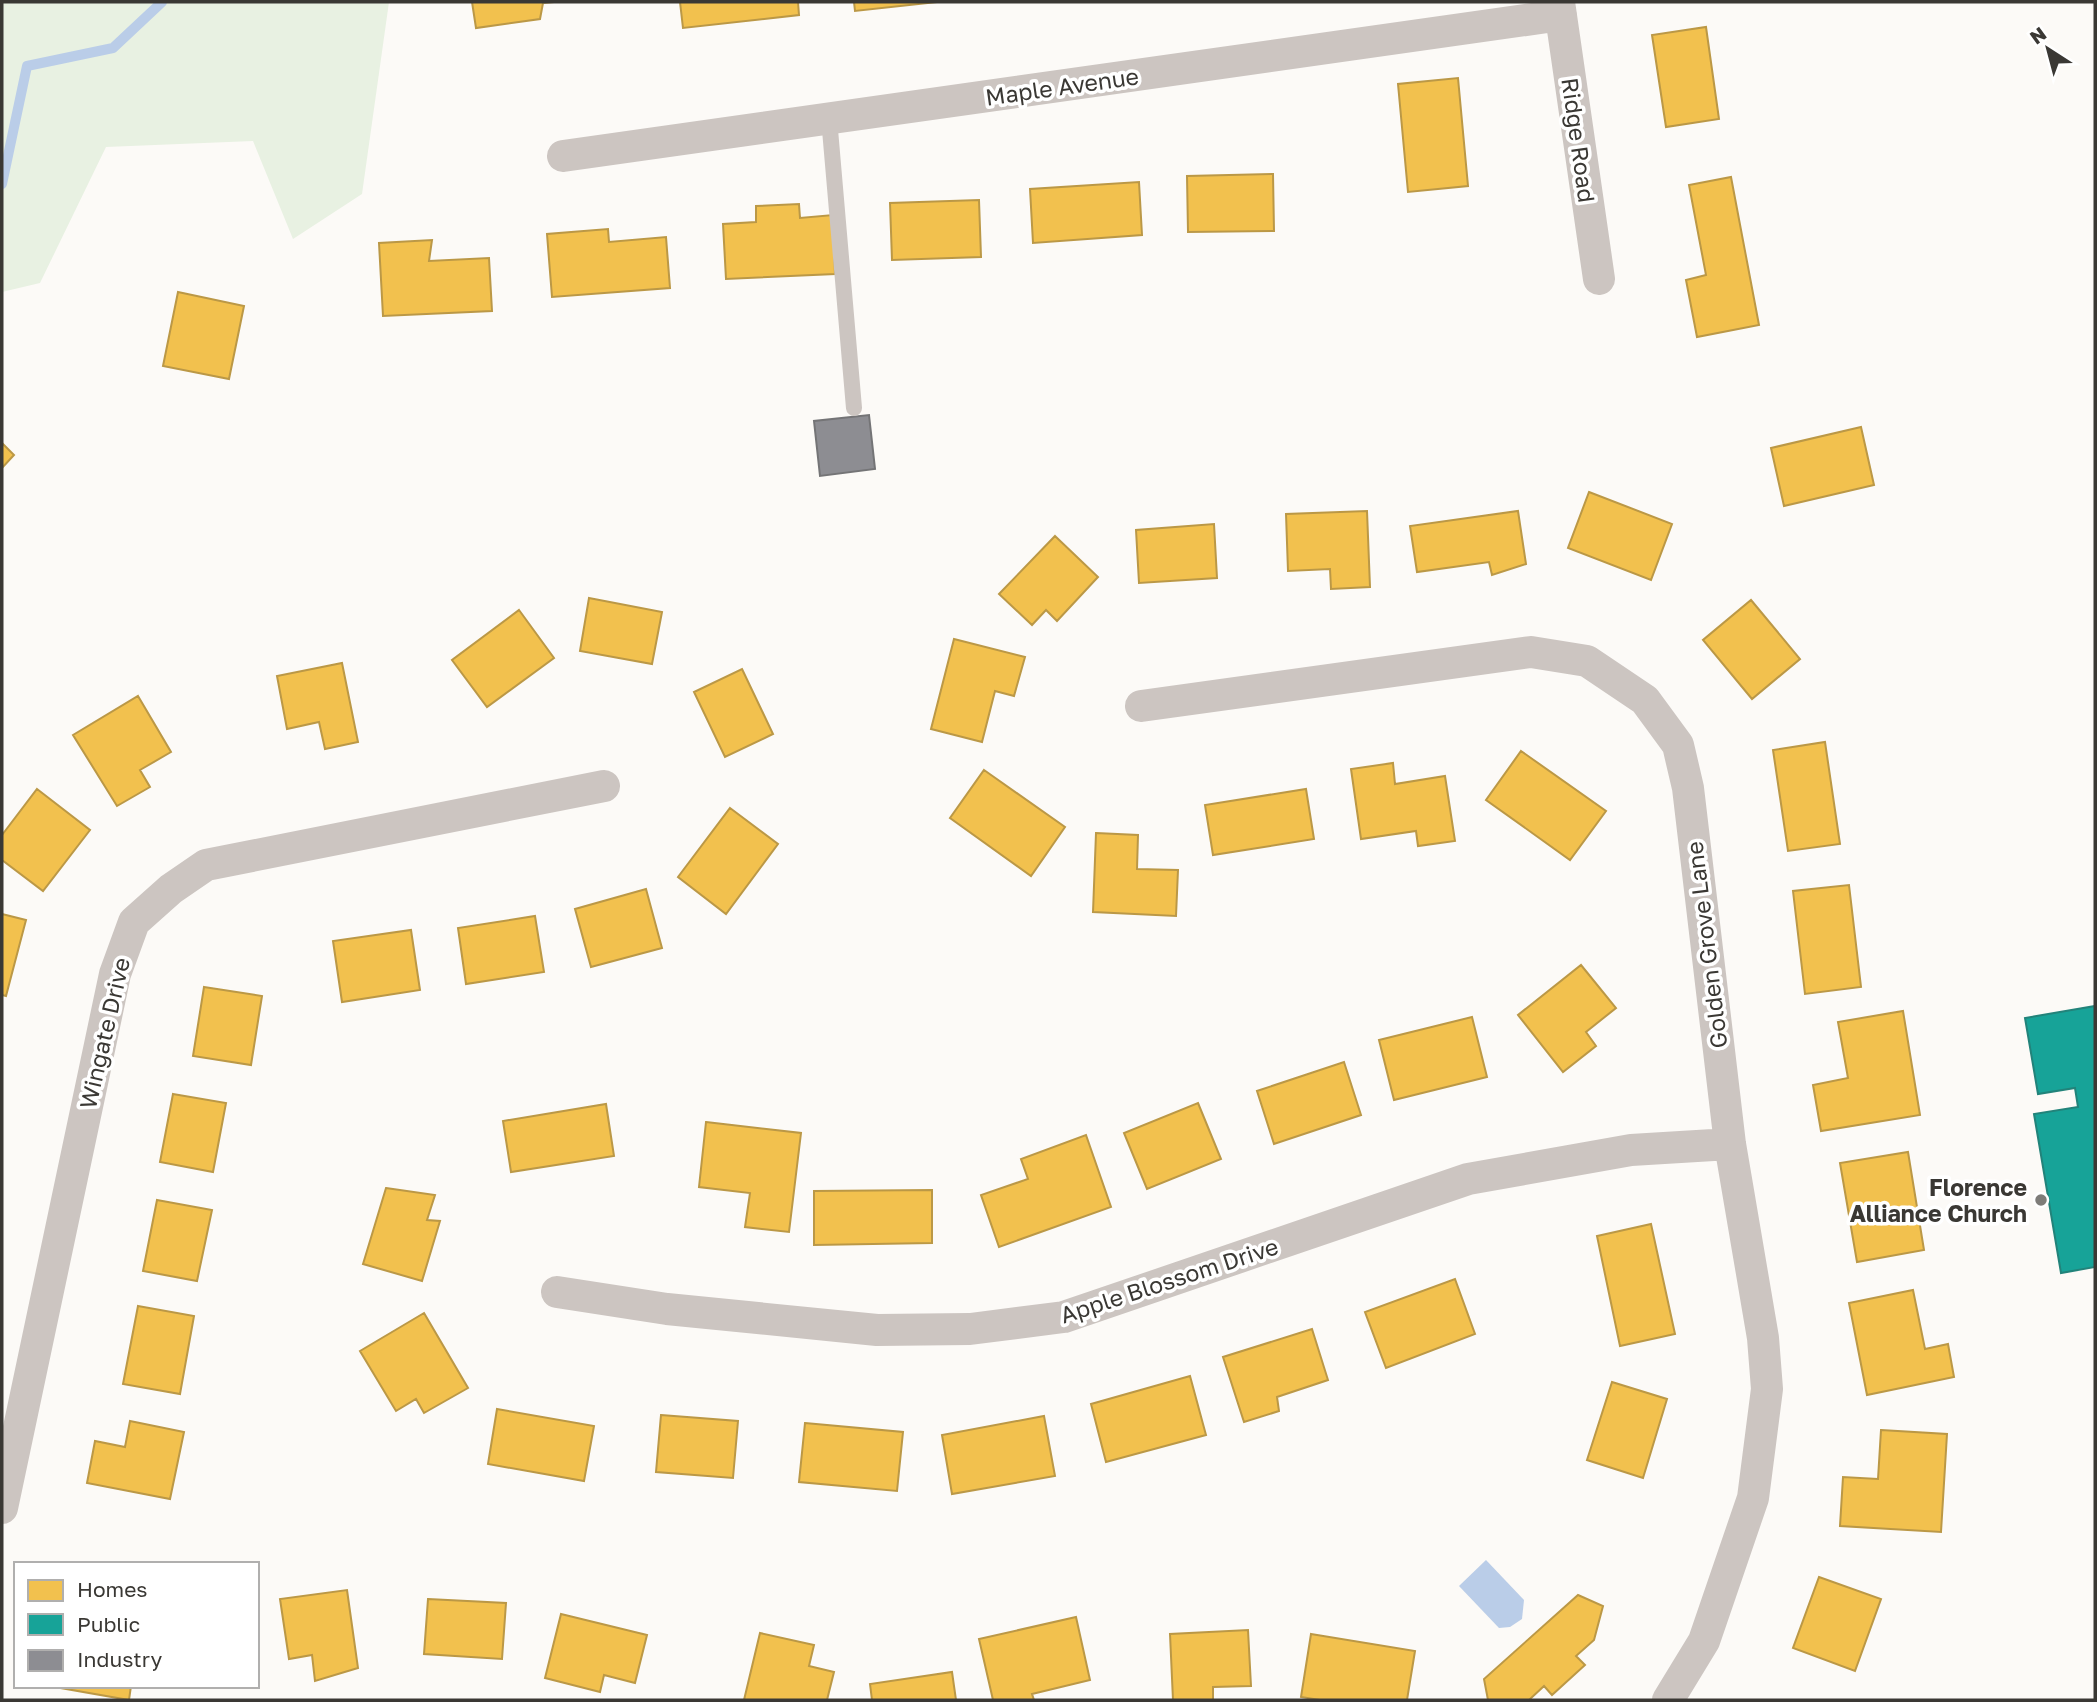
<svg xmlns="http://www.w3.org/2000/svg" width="2097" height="1702" viewBox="0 0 2097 1702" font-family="'Golos Text',sans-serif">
<rect width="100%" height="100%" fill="#fcfaf7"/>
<path fill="#e8f1e2" d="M 2,2 L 389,2 L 362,194 L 293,239 L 253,141 L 106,147 L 40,283 L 2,292 Z"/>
<path fill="#bacde8" d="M 1486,1560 L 1524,1600 L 1522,1619 L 1510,1627 L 1499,1628 L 1459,1586 Z"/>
<path fill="#f2c14e" stroke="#bb9846" stroke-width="2" d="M 472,2 L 554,2 L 543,3 L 540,19 L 476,28 Z
M 680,2 L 798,2 L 799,15 L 683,28 Z
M 854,2 L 937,2 L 855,11 Z
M 1706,27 L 1719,119 L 1666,127 L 1652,35 Z
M 1458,78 L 1468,186 L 1408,192 L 1398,84 Z
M 1273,174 L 1274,231 L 1188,232 L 1187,176 Z
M 1731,177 L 1759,325 L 1697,337 L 1686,280 L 1706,275 L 1689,185 Z
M 1139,182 L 1142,235 L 1033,243 L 1030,189 Z
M 979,200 L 981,257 L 892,260 L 890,203 Z
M 799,204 L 800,218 L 833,215 L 835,274 L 726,279 L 723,224 L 756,222 L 756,206 Z
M 608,229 L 609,242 L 666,237 L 670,288 L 552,297 L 547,234 Z
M 432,240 L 429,261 L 489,258 L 492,311 L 383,316 L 379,243 Z
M 178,292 L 244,306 L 229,379 L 163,366 Z
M 1861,427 L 1874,485 L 1784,506 L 1771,448 Z
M 2,443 L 14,455 L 2,468 Z
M 1589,492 L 1672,524 L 1651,580 L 1568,548 Z
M 1367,511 L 1370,587 L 1331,589 L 1330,569 L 1288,571 L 1286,514 Z
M 1518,511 L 1526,564 L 1492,575 L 1489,562 L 1417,572 L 1410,526 Z
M 1214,524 L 1217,578 L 1139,583 L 1136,530 Z
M 1055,536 L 1098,577 L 1057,621 L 1046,610 L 1032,625 L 999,594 Z
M 589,598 L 662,612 L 652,664 L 580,651 Z
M 1751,600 L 1800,659 L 1752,699 L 1703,640 Z
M 519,610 L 554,658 L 487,707 L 452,660 Z
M 954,639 L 1025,657 L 1014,696 L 995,691 L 982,742 L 931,729 Z
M 342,663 L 358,742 L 325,749 L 319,722 L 287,729 L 277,676 Z
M 742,669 L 773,734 L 725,757 L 694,692 Z
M 138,696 L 171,752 L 140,770 L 150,787 L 117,806 L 73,735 Z
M 1825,742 L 1840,844 L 1788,851 L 1773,750 Z
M 1521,751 L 1606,811 L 1570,860 L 1486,800 Z
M 1393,763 L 1395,784 L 1445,776 L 1455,841 L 1418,846 L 1416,831 L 1361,839 L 1351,769 Z
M 984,770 L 1065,827 L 1031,876 L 950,818 Z
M 37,789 L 90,830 L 43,891 L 2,860 L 2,835 Z
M 1306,789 L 1314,839 L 1213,855 L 1205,805 Z
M 730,808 L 778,844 L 726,914 L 678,877 Z
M 1096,833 L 1138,835 L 1137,869 L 1178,870 L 1176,916 L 1093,912 Z
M 1849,885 L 1861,987 L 1805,994 L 1793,891 Z
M 646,889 L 662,948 L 591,967 L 575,909 Z
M 2,914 L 26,920 L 6,996 L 2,995 Z
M 535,916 L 544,972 L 466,984 L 458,928 Z
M 411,930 L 420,990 L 342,1002 L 333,941 Z
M 1581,965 L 1616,1008 L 1586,1032 L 1596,1046 L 1563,1072 L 1518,1015 Z
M 204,987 L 262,996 L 251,1065 L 193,1056 Z
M 1903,1011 L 1920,1115 L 1821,1131 L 1813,1085 L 1848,1078 L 1838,1022 Z
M 1472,1017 L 1487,1077 L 1394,1100 L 1379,1040 Z
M 1344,1062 L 1361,1115 L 1274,1144 L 1257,1091 Z
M 173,1094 L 226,1103 L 213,1172 L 160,1162 Z
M 1198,1103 L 1221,1159 L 1147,1189 L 1124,1133 Z
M 606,1104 L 614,1156 L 511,1172 L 503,1121 Z
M 706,1122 L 801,1133 L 789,1232 L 745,1227 L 750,1193 L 699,1187 Z
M 1086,1135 L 1111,1207 L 999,1247 L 981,1195 L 1028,1179 L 1021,1159 Z
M 1908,1152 L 1924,1250 L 1857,1262 L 1840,1163 Z
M 386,1188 L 435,1195 L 427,1220 L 440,1221 L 422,1281 L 363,1264 Z
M 932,1190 L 932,1243 L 814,1245 L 814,1191 Z
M 157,1200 L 212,1210 L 197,1281 L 143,1271 Z
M 1651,1224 L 1675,1334 L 1620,1346 L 1597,1236 Z
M 1455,1279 L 1475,1334 L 1386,1368 L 1365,1312 Z
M 1913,1290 L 1925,1349 L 1948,1344 L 1954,1377 L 1867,1395 L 1849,1303 Z
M 138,1306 L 194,1316 L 180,1394 L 123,1384 Z
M 424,1313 L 468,1388 L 424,1413 L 416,1399 L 396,1411 L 360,1351 Z
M 1312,1329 L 1328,1380 L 1277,1397 L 1279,1411 L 1244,1422 L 1223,1357 Z
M 1190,1376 L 1206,1435 L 1106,1462 L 1091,1404 Z
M 1612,1382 L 1667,1399 L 1643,1478 L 1587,1460 Z
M 497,1409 L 594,1426 L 584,1481 L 488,1464 Z
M 661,1415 L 738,1421 L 733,1478 L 656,1472 Z
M 1044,1416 L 1055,1476 L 952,1494 L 942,1435 Z
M 130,1421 L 184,1432 L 170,1499 L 87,1483 L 95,1441 L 125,1447 Z
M 805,1423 L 903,1432 L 897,1491 L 799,1482 Z
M 1881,1430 L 1947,1434 L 1941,1532 L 1840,1526 L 1843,1477 L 1878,1479 Z
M 1819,1577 L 1881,1599 L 1855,1671 L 1793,1648 Z
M 347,1590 L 358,1668 L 315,1681 L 312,1655 L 289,1659 L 280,1599 Z
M 1578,1595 L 1603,1606 L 1594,1640 L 1576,1656 L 1585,1665 L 1552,1695 L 1544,1686 L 1529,1700 L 1488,1700 L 1484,1679 Z
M 428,1599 L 506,1603 L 502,1659 L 424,1654 Z
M 561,1614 L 647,1635 L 635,1683 L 604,1675 L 600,1692 L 545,1678 Z
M 1076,1617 L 1090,1680 L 1032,1694 L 1034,1700 L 993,1700 L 979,1639 Z
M 1248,1630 L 1251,1686 L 1213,1687 L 1213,1700 L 1173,1700 L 1170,1634 Z
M 760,1633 L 814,1645 L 809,1666 L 834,1672 L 827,1700 L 744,1700 Z
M 1311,1634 L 1415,1651 L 1407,1700 L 1320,1700 L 1301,1697 Z
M 952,1672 L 956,1700 L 872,1700 L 870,1684 Z
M 49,1686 L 131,1686 L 129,1700 Z"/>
<path fill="#17a398" stroke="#22837a" stroke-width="2" d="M 2095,1006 L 2095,1267 L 2061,1273 L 2034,1114 L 2078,1107 L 2075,1088 L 2038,1094 L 2025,1018 Z"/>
<path fill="#8d8d92" stroke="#747476" stroke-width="2" d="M 869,415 L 875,469 L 820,476 L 814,421 Z"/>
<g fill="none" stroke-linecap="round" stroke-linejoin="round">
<path stroke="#bacde8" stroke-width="10" d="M 2,184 L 27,66 L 113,48 L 162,2"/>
<path stroke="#ccc5c1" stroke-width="16" d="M 829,118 L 854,408"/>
<path stroke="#ccc5c1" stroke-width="32" d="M 1559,2 L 1599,279
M 563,156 L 1561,15
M 1141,706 L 1531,652 L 1587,661 L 1645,700 L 1678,745 L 1688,788 L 1730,1144 L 1763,1338 L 1767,1389 L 1753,1498 L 1704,1641 L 1668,1700
M 557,1292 L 667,1309 L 877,1330 L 970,1329 L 1064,1317 L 1468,1179 L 1631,1150 L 1730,1144
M 2,1508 L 115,974 L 134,922 L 171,889 L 206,865 L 604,786"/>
</g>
<circle fill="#7e7c78" stroke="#fff" stroke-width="2.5" cx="2041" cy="1200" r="7"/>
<g text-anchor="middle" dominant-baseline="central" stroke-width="7" stroke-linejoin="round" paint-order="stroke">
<g font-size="23" fill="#3a3834" stroke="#fff">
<text transform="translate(1062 86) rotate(-8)">Maple Avenue</text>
<text transform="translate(1579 140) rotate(82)">Ridge Road</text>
<text transform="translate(1706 945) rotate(-97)">Golden Grove Lane</text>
<text transform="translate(104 1033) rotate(-77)">Wingate Drive</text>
<text transform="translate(1169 1280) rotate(-18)">Apple Blossom Drive</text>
</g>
<g font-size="23" font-weight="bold" fill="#3a3834" stroke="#fff" text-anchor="end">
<text x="2027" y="1187">Florence<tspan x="2027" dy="26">Alliance Church</tspan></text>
</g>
</g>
<rect width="2097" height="1702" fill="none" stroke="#3a3834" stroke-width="7"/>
<rect x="14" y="1562" width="245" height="126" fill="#ffffff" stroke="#b0afae" stroke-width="2"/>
<rect x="28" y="1580" width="35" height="21" fill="#f2c14e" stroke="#b0afae" stroke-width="2"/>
<text x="77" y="1597" font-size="21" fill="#3a3834">Homes</text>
<rect x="28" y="1614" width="35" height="21" fill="#17a398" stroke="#b0afae" stroke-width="2"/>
<text x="77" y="1632" font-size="21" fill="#3a3834">Public</text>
<rect x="28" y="1650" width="35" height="21" fill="#8d8d92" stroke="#b0afae" stroke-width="2"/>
<text x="77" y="1667" font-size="21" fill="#3a3834">Industry</text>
<g transform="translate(2048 49) rotate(324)" stroke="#ffffff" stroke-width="5" paint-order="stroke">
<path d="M0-5L12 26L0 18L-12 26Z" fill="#3a3834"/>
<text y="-10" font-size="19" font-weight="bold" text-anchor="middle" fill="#3a3834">N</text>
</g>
</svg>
